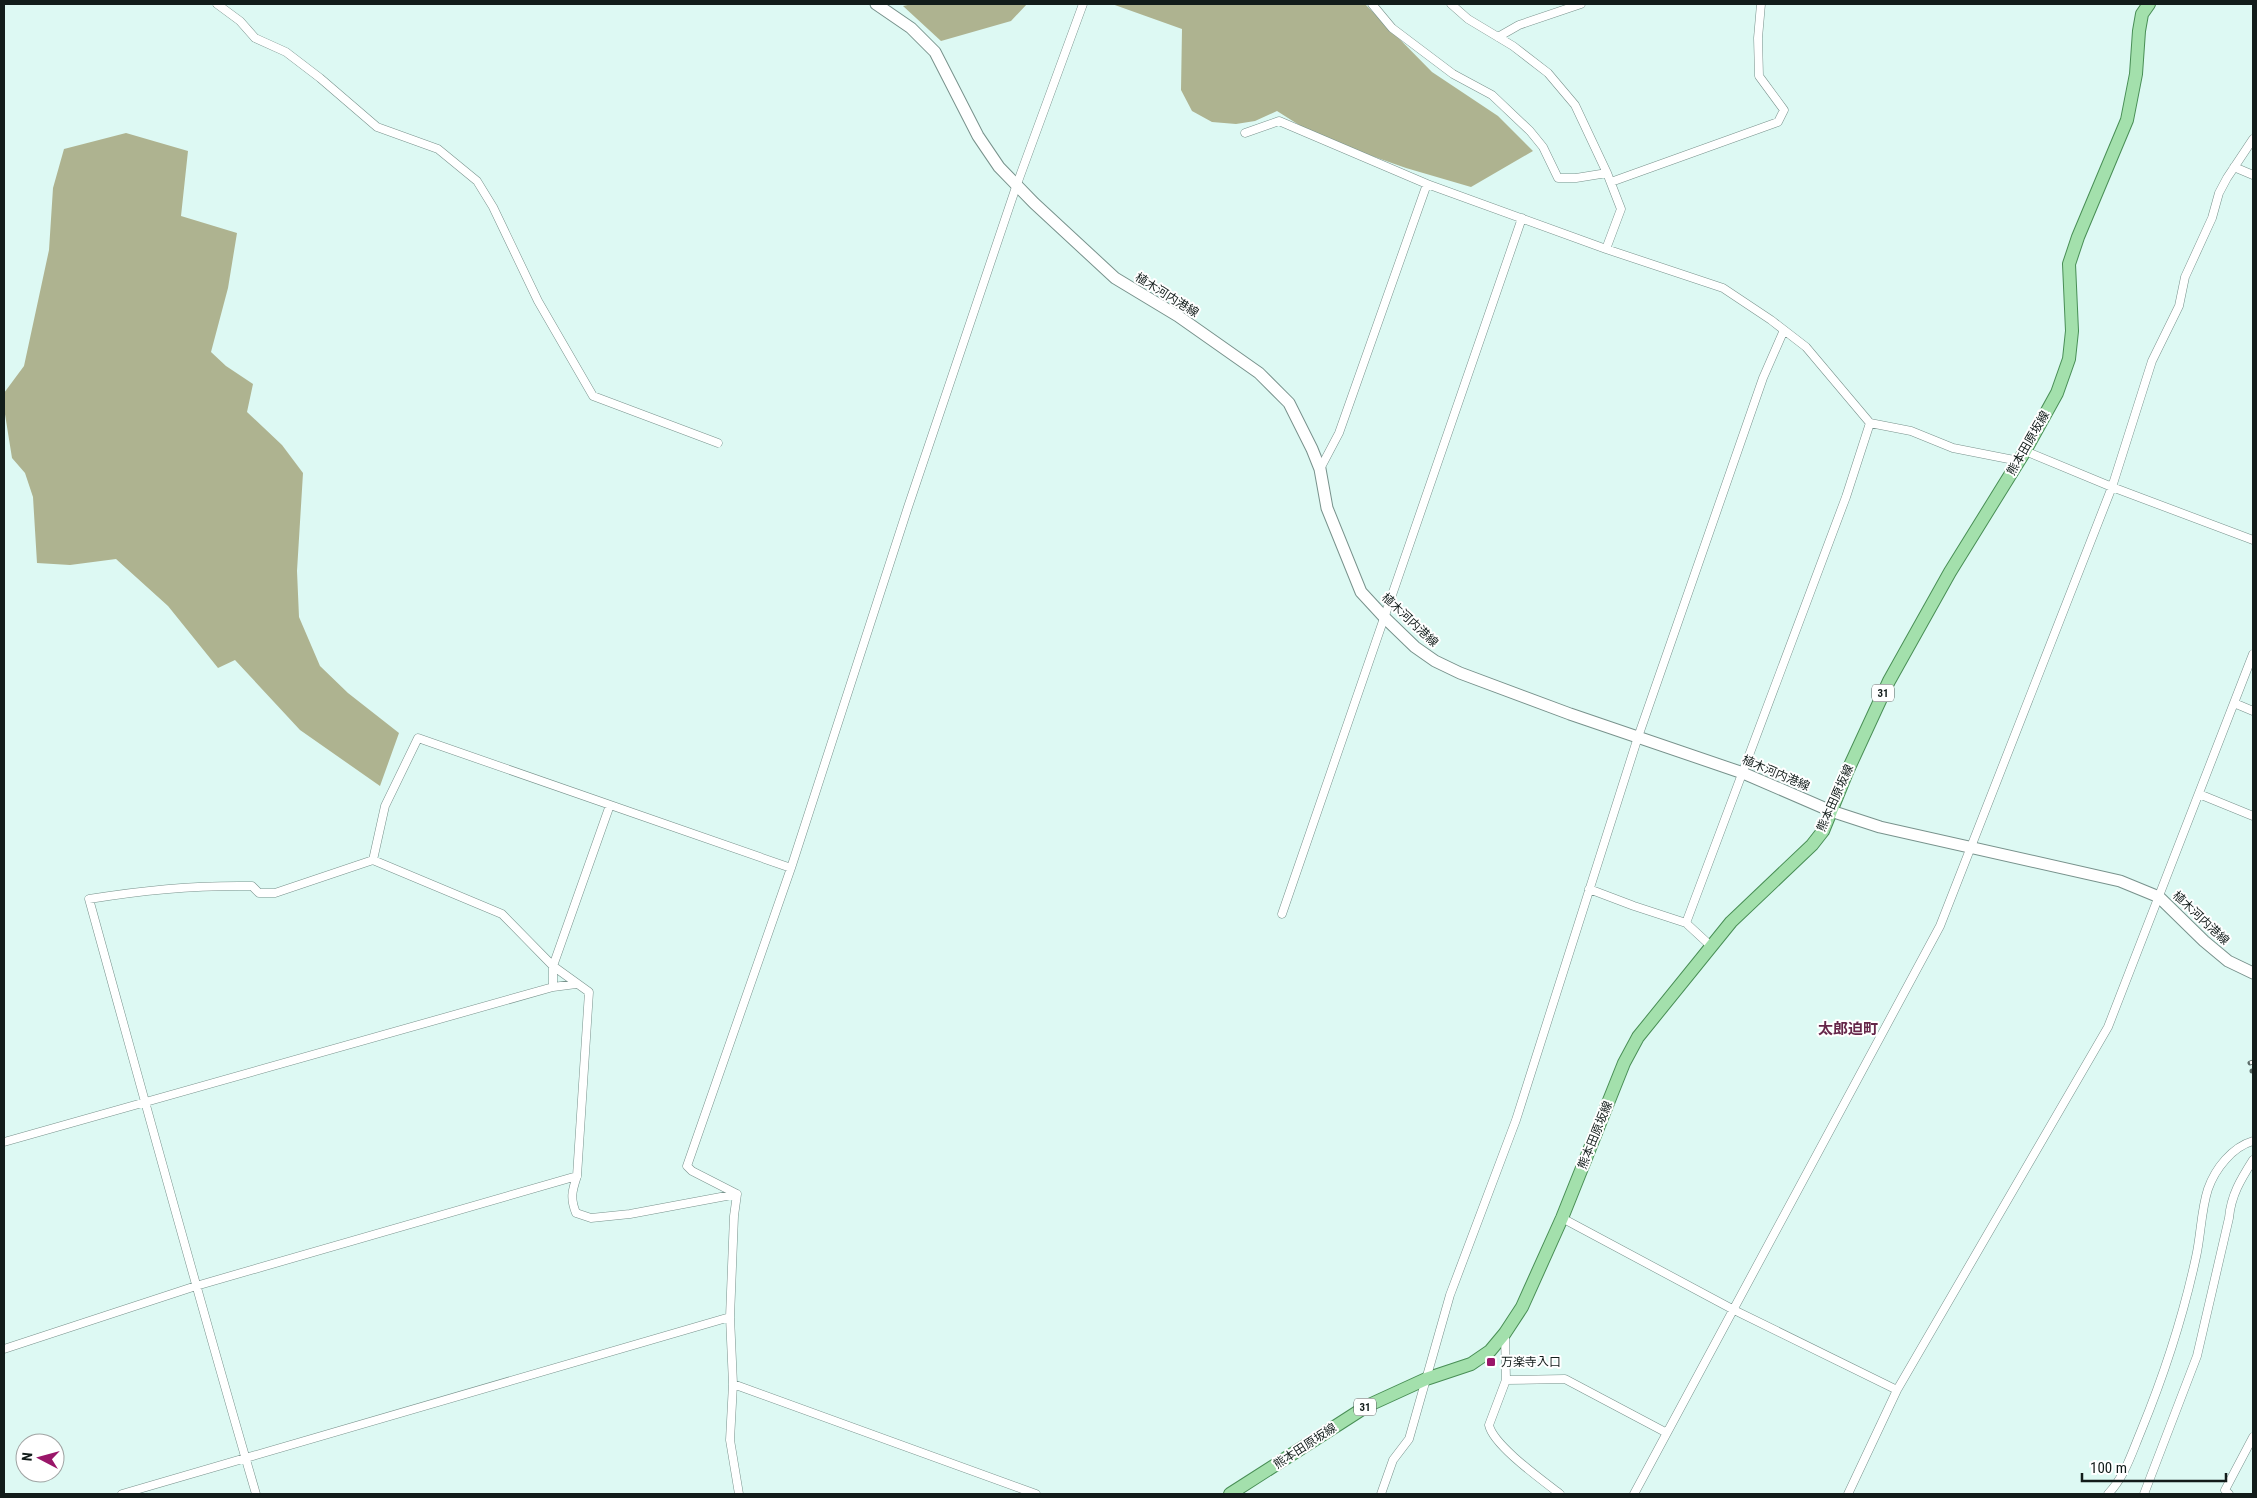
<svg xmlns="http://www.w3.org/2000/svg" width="2257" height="1498" viewBox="0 0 2257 1498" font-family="'Roboto Condensed','Noto Sans JP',sans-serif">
<rect width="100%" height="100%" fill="#ddf9f3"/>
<path fill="#aeb390" d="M 912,4 L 1027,4 L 1011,21 L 941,41 L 903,6 Z
M 1112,4 L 1365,4 L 1432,72 L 1498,116 L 1533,151 L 1471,187 L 1406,168 L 1318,137 L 1277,111 L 1255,121 L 1236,124 L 1212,122 L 1192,111 L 1181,90 L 1182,29 Z
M 126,133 L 188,151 L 181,216 L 237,233 L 228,288 L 211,352 L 226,366 L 253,384 L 247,412 L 282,445 L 303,473 L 297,571 L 299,617 L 320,666 L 348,693 L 399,733 L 380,786 L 300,730 L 235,660 L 218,668 L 168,606 L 116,559 L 70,565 L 37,563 L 33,497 L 25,473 L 12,458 L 4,408 L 4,393 L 24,366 L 49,250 L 53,188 L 64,149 Z"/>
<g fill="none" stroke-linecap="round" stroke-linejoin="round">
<defs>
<path id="street" d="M 217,4 L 240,21 L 255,38 L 286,52 L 320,78 L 377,127 L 438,149 L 477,181 L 493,207 L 538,301 L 593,396 L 718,443
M 1372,4 L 1392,28 L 1453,74 L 1492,95 L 1530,131 L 1543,147 L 1558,178 L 1576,178 L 1607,173 L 1621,209 L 1606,249
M 1451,4 L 1468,19 L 1513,46 L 1548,73 L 1575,105 L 1607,173
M 1498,37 L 1519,25 L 1581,4
M 1245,133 L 1279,121 L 1427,184
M 2234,167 L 2253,175
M 1611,182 L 1778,122 L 1784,110 L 1759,76 L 1758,38 L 1761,4
M 2025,451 L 2112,487 L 2253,540
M 1320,469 L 1339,433 L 1427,184 L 1606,249 L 1723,288 L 1771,320 L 1806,347 L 1870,423 L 1911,431 L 1953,448 L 2019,461
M 2234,703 L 2253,711
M 2199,794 L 2253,816
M 373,860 L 385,806 L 418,738 L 791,868
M 1589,889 L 1634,906 L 1686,923 L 1712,947
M 1282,914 L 1522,218
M 1686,923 L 1846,497 L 1870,423
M 553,987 L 553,966 L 610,805
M 4,1142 L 553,987 L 576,984
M 737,1194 L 692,1171 L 687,1166 L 791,868 L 908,507 L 1017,184 L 1083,4
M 1562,1218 L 1734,1310 L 1897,1390
M 1505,1334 L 1506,1380 L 1489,1425 C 1493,1445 1542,1480 1560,1494
M 4,1349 L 196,1286 L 577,1176
M 1506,1380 L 1565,1379 L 1667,1433
M 733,1384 L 1036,1494
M 122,1494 L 730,1317
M 256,1494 C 198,1296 144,1098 89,899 C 143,890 196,885 252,886 L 259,893 L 275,893 L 373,860 L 502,914 L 553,966 L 589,992 L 577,1176 C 572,1191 570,1198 576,1213 L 591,1218 L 630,1214 L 737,1194 L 734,1216 L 730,1317 L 733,1384 L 730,1440 L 739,1494
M 1381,1494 L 1393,1460 L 1409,1439 L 1450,1295 L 1516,1120 L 1638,737 L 1763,378 L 1784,330
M 1634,1494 L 1940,926 L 2112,487 L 2152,361 L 2179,306 L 2185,277 L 2212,218 L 2219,193 L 2227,178 L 2253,139
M 1848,1494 L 1897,1390 L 2108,1027 L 2253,654
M 2108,1494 C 2125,1476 2131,1455 2141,1431 C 2164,1375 2183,1317 2196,1257 C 2201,1235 2201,1210 2208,1189 C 2215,1169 2232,1147 2253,1141
M 2144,1494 L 2197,1356 L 2229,1218 C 2231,1195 2241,1179 2253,1160
M 2229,1494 L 2225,1490 L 2253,1437"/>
<path id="secondary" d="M 876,4 L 911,28 L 935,52 L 978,136 L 999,167 L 1034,203 L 1115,278 L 1178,316 L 1259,373 L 1289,403 L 1312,449 L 1320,469 L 1327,508 L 1361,592 L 1385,618 L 1415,647 L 1435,661 L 1460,673 L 1570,714 L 1743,773 L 1831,811 L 1880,827 L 2120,881 L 2159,897 L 2204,941 L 2228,961 L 2253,973"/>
<path id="primary" d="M 1230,1494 L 1367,1406 L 1426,1379 L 1471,1364 L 1490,1351 L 1505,1333 L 1522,1307 L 1562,1218 L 1624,1063 L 1638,1037 L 1731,922 L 1812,845 L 1823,831 L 1847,772 L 1889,681 L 1950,572 L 2025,451 L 2057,393 L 2069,359 L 2072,331 L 2069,264 L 2078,237 L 2127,120 L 2136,74 L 2139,31 L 2142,14 L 2149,4"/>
</defs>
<use href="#street" stroke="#78928c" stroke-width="9"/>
<use href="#secondary" stroke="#78928c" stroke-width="13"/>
<use href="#primary" stroke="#488e55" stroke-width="14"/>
<use href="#street" stroke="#fff" stroke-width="8"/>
<use href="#secondary" stroke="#fff" stroke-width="11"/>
<use href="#primary" stroke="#a3e0ac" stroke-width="12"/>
<defs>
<path id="rail" d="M 2250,1063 L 2253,1062
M 2252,1071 L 2253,1071"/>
</defs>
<use href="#rail" stroke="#5d6e6a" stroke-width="5"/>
<use href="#rail" stroke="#fff" stroke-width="3" stroke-dasharray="9" stroke-linecap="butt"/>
</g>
<rect fill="#9a1669" stroke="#fff" stroke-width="2" x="1486" y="1357" width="10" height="10" rx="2.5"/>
<g text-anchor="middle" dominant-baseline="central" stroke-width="4" stroke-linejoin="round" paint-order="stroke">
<g fill="#fff" stroke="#59605f" stroke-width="1">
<rect x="1872" y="684.5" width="22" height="17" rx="4"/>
<rect x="1354" y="1398.5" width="22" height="17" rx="4"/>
</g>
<g font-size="11" font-weight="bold" fill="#121c1a">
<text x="1883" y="693">31</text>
<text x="1365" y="1407">31</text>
</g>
<g font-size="12" fill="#121c1a" stroke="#fff">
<text transform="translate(1167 295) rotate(32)">植木河内港線</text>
<text transform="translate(2028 443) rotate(-60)">熊本田原坂線</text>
<text transform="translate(1410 620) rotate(43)">植木河内港線</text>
<text transform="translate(1776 773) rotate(23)">植木河内港線</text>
<text transform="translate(1835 798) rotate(-66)">熊本田原坂線</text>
<text transform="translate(2201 918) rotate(43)">植木河内港線</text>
<text transform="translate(1595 1135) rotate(-68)">熊本田原坂線</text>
<text transform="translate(1305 1446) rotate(-33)">熊本田原坂線</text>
</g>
<g font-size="12" fill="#121c1a" stroke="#fff" text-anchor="start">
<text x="1501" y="1362">万楽寺入口</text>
</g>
<g font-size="15" font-weight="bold" fill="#652649" stroke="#fff">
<text x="1848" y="1029">太郎迫町</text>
</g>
</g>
<rect width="2257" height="1498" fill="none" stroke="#121c1a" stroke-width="10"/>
<g transform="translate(40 1458) rotate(276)"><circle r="24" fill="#ffffff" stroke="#a0a4a3"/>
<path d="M0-4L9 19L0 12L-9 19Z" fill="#9a1669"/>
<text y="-8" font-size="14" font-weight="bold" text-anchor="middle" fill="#121c1a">N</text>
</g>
<path d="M2082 1473v8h144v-8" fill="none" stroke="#121c1a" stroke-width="2.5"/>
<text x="2090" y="1473" font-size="15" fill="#121c1a" stroke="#ffffff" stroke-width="4" paint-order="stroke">100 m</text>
</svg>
